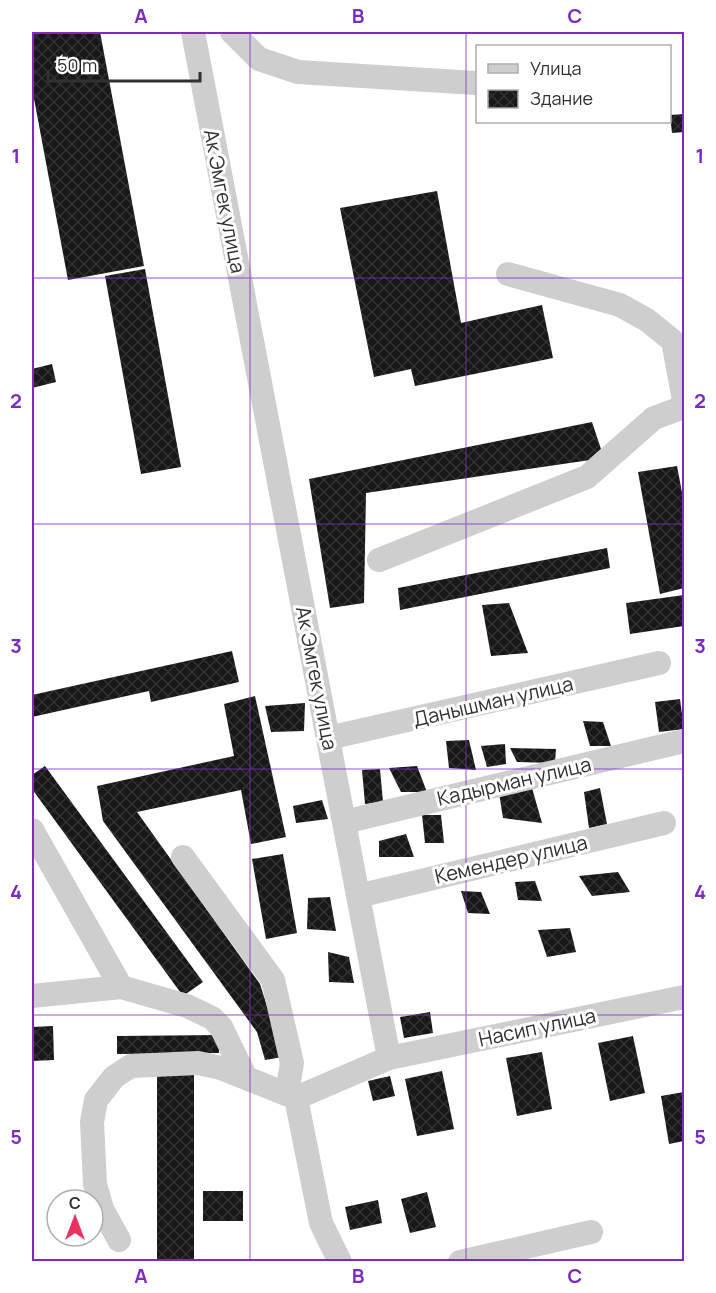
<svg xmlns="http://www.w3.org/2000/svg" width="716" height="1293" viewBox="0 0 716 1293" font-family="Manrope,sans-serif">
<defs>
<pattern id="building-cross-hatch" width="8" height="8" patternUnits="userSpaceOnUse" patternTransform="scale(1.5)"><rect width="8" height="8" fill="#181818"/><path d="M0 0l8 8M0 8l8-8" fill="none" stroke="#313131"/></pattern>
</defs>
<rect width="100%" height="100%" fill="#fff"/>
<path fill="url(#building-cross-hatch)" d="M 32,32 L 100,32 L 144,266 L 68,280 L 32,88 Z
M 684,114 L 684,132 L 672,133 L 670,115 Z
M 437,191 L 461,323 L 542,305 L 553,358 L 415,386 L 411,369 L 374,377 L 340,208 Z
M 145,269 L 181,467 L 141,474 L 105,276 Z
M 52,364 L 56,382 L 32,388 L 32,369 Z
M 592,422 L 604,458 L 366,493 L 364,603 L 330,608 L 309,479 Z
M 677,466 L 684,503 L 684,588 L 660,594 L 638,472 Z
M 607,548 L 610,568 L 400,610 L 398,588 Z
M 684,595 L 684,626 L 630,634 L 626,603 Z
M 509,603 L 528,653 L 491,656 L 482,605 Z
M 232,651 L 239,682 L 151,702 L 149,691 L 32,717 L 32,695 Z
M 255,696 L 286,837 L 251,844 L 241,790 L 137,812 L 260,984 L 283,1057 L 265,1060 L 257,1032 L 103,821 L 97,786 L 234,756 L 224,704 Z
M 680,699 L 684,729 L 659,732 L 655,702 Z
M 305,703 L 304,731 L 271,732 L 265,706 Z
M 583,721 L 603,722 L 611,746 L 590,746 Z
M 469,740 L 476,770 L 449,768 L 446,741 Z
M 505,744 L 506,764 L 487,767 L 481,746 Z
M 510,748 L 556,749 L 555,763 L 517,762 Z
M 45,766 L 203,982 L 183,996 L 32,789 L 32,775 Z
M 417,766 L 427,792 L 401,792 L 389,768 Z
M 380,769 L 383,802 L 365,804 L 362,770 Z
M 532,788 L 542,823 L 503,818 L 499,793 Z
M 600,788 L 607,824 L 589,828 L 584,792 Z
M 322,800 L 328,819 L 296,823 L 293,806 Z
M 422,815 L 441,815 L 444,843 L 425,843 Z
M 406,834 L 414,857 L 379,857 L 379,841 Z
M 283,854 L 297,933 L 266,939 L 252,859 Z
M 618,872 L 630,892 L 592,896 L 579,876 Z
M 535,881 L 542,901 L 518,900 L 515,882 Z
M 461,891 L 481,892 L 490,914 L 468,913 Z
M 330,897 L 336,931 L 307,929 L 308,898 Z
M 570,928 L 576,952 L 547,957 L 538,930 Z
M 328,952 L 349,957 L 354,983 L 329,982 Z
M 430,1012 L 433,1033 L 404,1038 L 400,1017 Z
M 53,1026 L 54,1060 L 32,1061 L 32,1027 Z
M 219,1035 L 219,1053 L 117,1054 L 117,1036 Z
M 633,1036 L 645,1093 L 610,1101 L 598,1043 Z
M 542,1052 L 552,1109 L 517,1116 L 506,1058 Z
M 157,1068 L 194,1068 L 194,1262 L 157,1262 Z
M 442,1071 L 454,1129 L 417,1136 L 405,1079 Z
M 390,1076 L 395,1096 L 373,1101 L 368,1081 Z
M 684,1092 L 684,1141 L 669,1144 L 661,1096 Z
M 203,1191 L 243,1191 L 243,1221 L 203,1221 Z
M 427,1192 L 436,1227 L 410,1233 L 401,1199 Z
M 378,1200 L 382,1223 L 350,1230 L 345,1207 Z"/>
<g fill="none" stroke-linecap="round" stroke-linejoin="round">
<path stroke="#cecece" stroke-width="24" d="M 193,32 L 389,1058
M 232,32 L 259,59 L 298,72 L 475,83
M 508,274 L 620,305 L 647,320 L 673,341 L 684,400
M 379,560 L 587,477 L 654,418 L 684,407
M 328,738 L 659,663
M 344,822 L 684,741
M 32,830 L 121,987
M 183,857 L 273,980 L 292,1063 L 287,1094
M 358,896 L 664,823
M 32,996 L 121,987 L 187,1006 L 212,1018 L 221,1027 L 246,1078
M 119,1240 L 102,1209 L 95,1184 L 92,1122 L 96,1100 L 114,1077 L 131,1066 L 198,1063 L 221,1068 L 296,1098
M 340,1262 L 321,1223 L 296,1098 L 389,1058 L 684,997
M 460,1262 L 591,1232"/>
</g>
<path fill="none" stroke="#7b2cbf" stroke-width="1.5" stroke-opacity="0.55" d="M 250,32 L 250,1262M 466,32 L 466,1262M 32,278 L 684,278M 32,524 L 684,524M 32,769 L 684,769M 32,1015 L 684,1015"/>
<g text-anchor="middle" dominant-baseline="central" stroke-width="6" stroke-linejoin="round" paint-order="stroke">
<g font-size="20" fill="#313131" stroke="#fff">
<text transform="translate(225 201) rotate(79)">Ак Эмгек улица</text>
<text transform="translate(317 678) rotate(79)">Ак Эмгек улица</text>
<text transform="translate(493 701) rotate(-13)">Данышман улица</text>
<text transform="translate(514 781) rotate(-13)">Кадырман улица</text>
<text transform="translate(511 859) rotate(-13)">Кемендер улица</text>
<text transform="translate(537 1027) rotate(-12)">Насип улица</text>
</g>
</g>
<rect width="716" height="1293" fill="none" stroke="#ffffff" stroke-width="66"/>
<rect x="476" y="45" width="195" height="78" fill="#ffffff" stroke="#adadad" stroke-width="1.5"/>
<rect x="488" y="64" width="30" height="9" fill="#cecece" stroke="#adadad" stroke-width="1.5"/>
<text x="530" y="75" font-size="18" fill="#313131">Улица</text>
<rect x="488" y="90" width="30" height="18" fill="url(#building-cross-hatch)" stroke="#adadad" stroke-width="1.5"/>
<text x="530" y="105" font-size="18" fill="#313131">Здание</text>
<g transform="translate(75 1218)"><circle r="28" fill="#ffffff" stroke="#adadad" stroke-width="1.5"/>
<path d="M0-4.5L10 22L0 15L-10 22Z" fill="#e93261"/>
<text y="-9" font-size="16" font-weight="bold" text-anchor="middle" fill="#313131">С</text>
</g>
<path d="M48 72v9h152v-9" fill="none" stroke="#313131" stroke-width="3"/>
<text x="57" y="72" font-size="18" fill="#313131" stroke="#ffffff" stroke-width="4.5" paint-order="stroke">50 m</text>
<rect x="33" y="33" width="650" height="1227" fill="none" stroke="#7b2cbf" stroke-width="2"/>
<g font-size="20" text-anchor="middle" font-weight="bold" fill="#7b2cbf">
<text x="141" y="23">A</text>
<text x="358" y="23">B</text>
<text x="575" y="23">C</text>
<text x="16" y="163">1</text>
<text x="700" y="163">1</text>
<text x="16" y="408">2</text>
<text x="700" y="408">2</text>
<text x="16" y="653">3</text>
<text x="700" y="653">3</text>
<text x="16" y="899">4</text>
<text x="700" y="899">4</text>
<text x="16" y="1144">5</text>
<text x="700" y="1144">5</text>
<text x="141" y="1283">A</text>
<text x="358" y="1283">B</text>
<text x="575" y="1283">C</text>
</g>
</svg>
